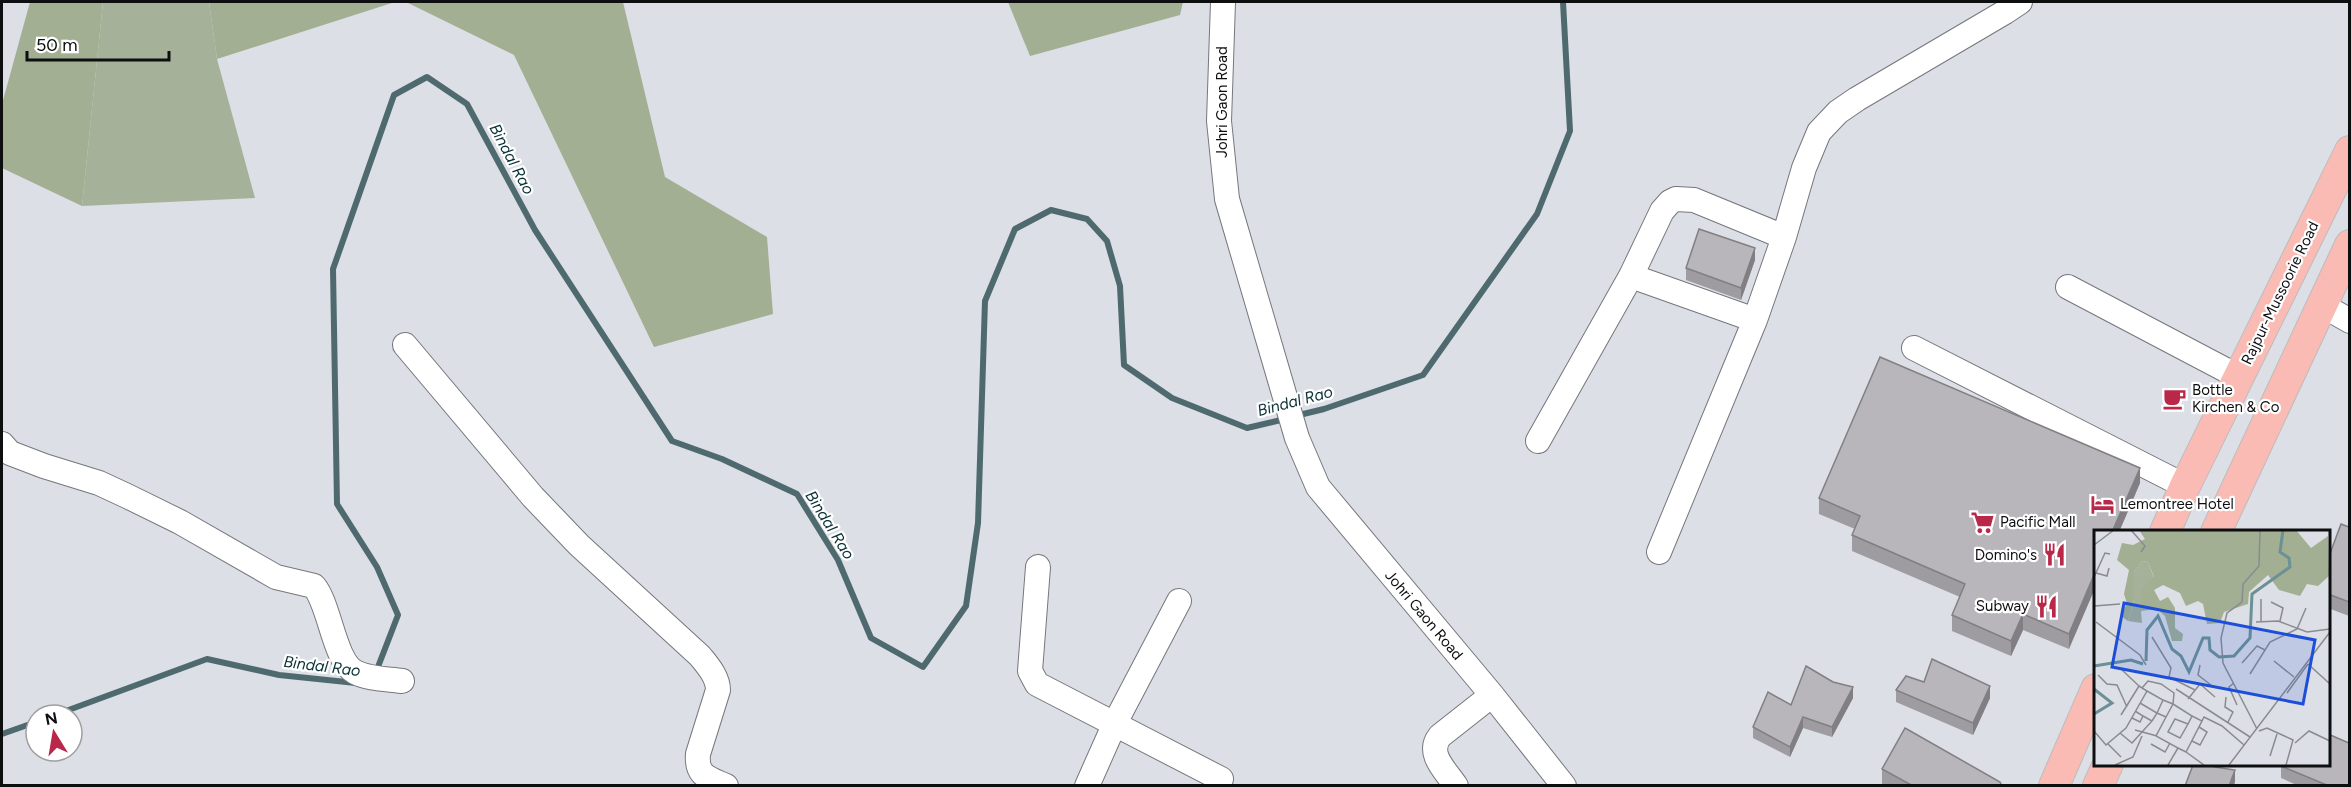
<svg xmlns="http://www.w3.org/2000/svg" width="2351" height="787" viewBox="0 0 2351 787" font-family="Figtree,sans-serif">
<rect width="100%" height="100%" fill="#dcdfe5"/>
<path fill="#a6b19a" d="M 103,2 L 209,2 L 217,59 L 255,198 L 82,206 Z"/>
<path fill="#a2af93" d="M 30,2 L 103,2 L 82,206 L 2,168 L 2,104 Z
M 209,2 L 395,2 L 217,59 Z
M 406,2 L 623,2 L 665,177 L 767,237 L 773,314 L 654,347 L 514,55 Z
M 1008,2 L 1183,2 L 1180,15 L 1030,56 Z"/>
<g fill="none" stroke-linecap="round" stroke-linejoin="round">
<path stroke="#4f6a6e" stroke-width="6" d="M 1295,416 L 1324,409 L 1423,375 L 1537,214 L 1570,131 L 1563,2
M 376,672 L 398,615 L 377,567 L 337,504 L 333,269 L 394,95 L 427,77 L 467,104 L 535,230 L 672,441 L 722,459 L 797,494 L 838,560 L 871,638 L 923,667 L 966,606 L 978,523 L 985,301 L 1015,229 L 1051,210 L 1087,219 L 1107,241 L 1120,286 L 1124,365 L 1172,398 L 1247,428 L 1285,419
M 55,715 L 207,659 L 279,675 L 356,683
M 2,734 L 36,722"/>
<defs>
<path id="minor" d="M 1223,2 L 1219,121 L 1227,199 L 1297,438 L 1318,487 L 1492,695 L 1564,786
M 1631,276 L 1755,320
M 2068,287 L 2239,377
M 2322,305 L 2350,321
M 405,345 L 533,497 L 579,545 L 700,656 C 708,666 718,677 718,690 L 698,754 C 696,776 708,778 726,786
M 1914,348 L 2185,486
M 1538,441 L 1631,276 L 1662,211 L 1670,202 L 1676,199 L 1694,200 L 1784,237
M 2,444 L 10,453 L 44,466 L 99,483 L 127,496 L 180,522 L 276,577 L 314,586 C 330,605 334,661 355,672 C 368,679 387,679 402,681
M 1659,552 L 1755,320 L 1784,237 L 1804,168 L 1819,132 L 1838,112 L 1857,99 L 2005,12 L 2020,2
M 1038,567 L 1030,671 L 1037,684 L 1221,779
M 1087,786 L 1115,723 L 1179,601
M 1456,786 C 1445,770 1426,753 1440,736 L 1492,695"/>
<path id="major" d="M 2165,532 L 2185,486 L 2350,151
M 2216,532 L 2350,245
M 2054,786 L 2096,689
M 2098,786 L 2108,764"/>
</defs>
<use href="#minor" stroke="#74777d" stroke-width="26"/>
<use href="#major" stroke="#bbbcbc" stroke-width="32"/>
<use href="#minor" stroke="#fff" stroke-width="24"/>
<use href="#major" stroke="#fbbbb5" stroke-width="30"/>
</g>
<path fill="#9e9ca1" d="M 1755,260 L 1741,300 L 1686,280 L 1686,268 Z
M 2140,483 L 2119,532 L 2096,532 L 2069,649 L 2023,630 L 2011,656 L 1952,631 L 1952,615 L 1960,597 L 1852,551 L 1852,535 L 1855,529 L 1819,514 L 1819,498 Z
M 2349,527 L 2349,616 L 2328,608 L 2328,559 Z
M 1924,682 L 1990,698 L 1973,735 L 1896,702 L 1896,690 Z
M 1853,698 L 1832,737 L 1803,728 L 1790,757 L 1753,738 L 1753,727 L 1791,705 Z
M 2281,766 L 2349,786 L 2299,786 L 2281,778 Z
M 1882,769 L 2002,786 L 1882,786 Z"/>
<path fill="#817f83" d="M 1755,248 L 1755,260 L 1741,300 L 1741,288 Z
M 2140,468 L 2140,483 L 2119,532 L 2112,532 Z
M 2096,570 L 2096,586 L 2069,649 L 2069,634 Z
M 2023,614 L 2023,630 L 2011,656 L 2011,641 Z
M 1990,686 L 1990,698 L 1973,735 L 1973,723 Z
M 1853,687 L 1853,698 L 1832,737 L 1832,727 Z
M 1803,717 L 1803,728 L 1790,757 L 1790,747 Z
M 2235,770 L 2235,782 L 2234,786 L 2229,786 Z"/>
<path fill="#b8b5bb" stroke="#817f83" stroke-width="1.5" d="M 1699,229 L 1755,248 L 1741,288 L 1686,268 Z
M 1880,357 L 2140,468 L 2112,532 L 2096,532 L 2096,570 L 2069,634 L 2023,614 L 2011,641 L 1952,615 L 1965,584 L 1852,535 L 1860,516 L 1819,498 Z
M 2341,524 L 2349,527 L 2349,602 L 2328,594 L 2328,559 Z
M 1932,659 L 1990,686 L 1973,723 L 1896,690 L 1906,676 L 1924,682 Z
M 1806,666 L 1833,682 L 1853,687 L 1832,727 L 1803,717 L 1790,747 L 1753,727 L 1768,692 L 1791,705 Z
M 1905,728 L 2000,782 L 2002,786 L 1913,786 L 1882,769 Z
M 2328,734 L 2349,743 L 2349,786 L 2329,786 L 2281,766 L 2281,765 L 2328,765 Z
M 2193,765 L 2211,765 L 2215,767 L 2235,770 L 2229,786 L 2185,786 Z"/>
<defs>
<symbol id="cafe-bare" viewBox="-9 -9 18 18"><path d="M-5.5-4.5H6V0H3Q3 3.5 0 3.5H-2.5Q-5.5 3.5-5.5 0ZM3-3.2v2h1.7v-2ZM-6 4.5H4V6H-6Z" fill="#b92849" stroke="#fff" stroke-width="2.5" paint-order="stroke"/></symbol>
<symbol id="hotel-bare" viewBox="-9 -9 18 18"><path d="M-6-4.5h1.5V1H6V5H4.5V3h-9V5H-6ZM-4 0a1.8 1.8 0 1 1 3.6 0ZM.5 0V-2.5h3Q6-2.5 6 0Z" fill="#b92849" stroke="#fff" stroke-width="2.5" paint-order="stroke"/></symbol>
<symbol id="supermarket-bare" viewBox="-9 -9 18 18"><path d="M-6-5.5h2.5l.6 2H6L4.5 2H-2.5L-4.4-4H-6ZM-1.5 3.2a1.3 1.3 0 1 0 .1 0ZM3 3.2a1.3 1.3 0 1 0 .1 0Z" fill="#b92849" stroke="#fff" stroke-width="2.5" paint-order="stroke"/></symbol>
<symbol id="restaurant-bare" viewBox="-9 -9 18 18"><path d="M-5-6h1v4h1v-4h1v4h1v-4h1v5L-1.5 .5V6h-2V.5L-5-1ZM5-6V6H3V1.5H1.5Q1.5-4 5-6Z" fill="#b92849" stroke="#fff" stroke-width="2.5" paint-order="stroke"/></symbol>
</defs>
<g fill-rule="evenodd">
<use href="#cafe-bare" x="2158" y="382" width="33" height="33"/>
<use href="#hotel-bare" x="2086" y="488" width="33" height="33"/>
<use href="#supermarket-bare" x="1966" y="506" width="33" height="33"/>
<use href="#restaurant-bare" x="2038" y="538" width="33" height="33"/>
<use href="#restaurant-bare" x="2030" y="590" width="33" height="33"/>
</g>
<g text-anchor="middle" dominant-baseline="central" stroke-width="4.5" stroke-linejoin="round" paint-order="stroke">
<g font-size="15" fill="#0d0e10" stroke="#fff">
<text transform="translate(1222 102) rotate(-90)">Johri Gaon Road</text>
<text transform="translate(2280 293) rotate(-64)">Rajpur-Mussoorie Road</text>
<text transform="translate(1424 615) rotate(50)">Johri Gaon Road</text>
</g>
<g font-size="15" fill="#0d0e10" stroke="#fff" text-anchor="start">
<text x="2192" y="390">Bottle<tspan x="2192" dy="17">Kirchen &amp; Co</tspan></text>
<text x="2120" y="504">Lemontree Hotel</text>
<text x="2000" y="522">Pacific Mall</text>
<text x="2037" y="555" text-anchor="end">Domino's</text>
<text x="2029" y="606" text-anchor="end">Subway</text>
</g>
<g font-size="16" font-style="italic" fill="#0a3236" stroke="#fff">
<text transform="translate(512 159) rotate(62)">Bindal Rao</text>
<text transform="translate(1295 401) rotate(-15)">Bindal Rao</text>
<text transform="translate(830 525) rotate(58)">Bindal Rao</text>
<text transform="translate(322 666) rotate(7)">Bindal Rao</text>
</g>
</g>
<g transform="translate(2094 530)">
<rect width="236" height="236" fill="#dcdfe5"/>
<path d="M 48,31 L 54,32 L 60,48 L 47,81 L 48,93 L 34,91 L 40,70 L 40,42 Z" fill="#a6b19a"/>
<path d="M 45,0 L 202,0 L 217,18 L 234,6 L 235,46 L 224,56 L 213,54 L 206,66 L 185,60 L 174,45 L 155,62 L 154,74 L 130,82 L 126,93 L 113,94 L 109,74 L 104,71 L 92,76 L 86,63 L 69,55 L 60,60 L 66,71 L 74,67 L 81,78 L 81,98 L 89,104 L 88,111 L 78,111 L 71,86 L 63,79 L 47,81 L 48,58 L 60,47 L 54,32 L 48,31 L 40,42 L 40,70 L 34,91 L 27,86 L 33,73 L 30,64 L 35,40 L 23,30 L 28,13 L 39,15 L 51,9 Z" fill="#a2af93"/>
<path fill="none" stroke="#6b9196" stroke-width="3" d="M 52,131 L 53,100 L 64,86 L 78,119 L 87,126 L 95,142 L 109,108 L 115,108 L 116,120 L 125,127 L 140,126 L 156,108 L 158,64 L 196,37 L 195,28 L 186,22 L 189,0M 0,136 L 37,130 L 49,134M 0,159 L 18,173 L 0,184"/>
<path fill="none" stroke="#898b90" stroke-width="1.5" d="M 37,0 L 51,16 L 47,22M 0,15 L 20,0M 2,43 L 13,46 L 15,38M 0,47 L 11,23 L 16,24M 167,69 L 167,91M 177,72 L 189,78 L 186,91M 0,76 L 26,74M 2,92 L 46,125 L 52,135M 162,92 L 184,91 L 213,102 L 236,99M 58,107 L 77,138 L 75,147 L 101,160M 180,131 L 200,147M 148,133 L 163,116 L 171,120M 214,134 L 236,154M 106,135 L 104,145 L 117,155M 27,139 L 45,156 L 27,185M 156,144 L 176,112 L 203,99 L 212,78M 4,145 L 13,154 L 23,155 L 33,177M 140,153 L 135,157 L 143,175M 48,158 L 54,151 L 67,154 L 80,163 L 79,174 L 98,186 L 94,194 L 81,189 L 74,202 L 86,208 L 94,194M 82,159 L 156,207M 53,161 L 69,170 L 63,183 L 72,187 L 79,174 L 69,170M 193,163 L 214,134M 132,167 L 131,177 L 139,182 L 134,192M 94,169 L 106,154 L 121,167M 46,173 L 63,183 L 58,191M 72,187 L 62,206 L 84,218 L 74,235M 38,188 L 46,192 L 49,186 L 41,181M 108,191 L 110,187 L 128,196 L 150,215M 163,199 L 129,133 L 127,108 L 133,83 L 148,72 L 149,54 L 165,36 L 166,0M 41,200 L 63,206M 0,201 L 12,215 L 32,198 L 53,161 L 45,156M 165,201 L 173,198 L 199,210 L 192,235M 26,203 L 38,213 L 58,191 L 49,186M 98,211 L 106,215 L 113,202 L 105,197M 201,213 L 215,201 L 236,211M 14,214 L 27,227M 57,214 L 71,222 L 76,213M 84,218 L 92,222 L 108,191 L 98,186M 92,222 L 110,235M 176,226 L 183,204M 21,235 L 39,227 L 48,206M 135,235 L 236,102"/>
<path fill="#1d4ed8" fill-opacity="0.15" stroke="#1d4ed8" stroke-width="3" d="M 30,73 L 221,110 L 209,174 L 18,137 Z"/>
<rect width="236" height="236" fill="none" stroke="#0d0e10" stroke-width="3"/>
</g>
<rect width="2351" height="787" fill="none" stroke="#0d0e10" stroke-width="6"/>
<g transform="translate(54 733) rotate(349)"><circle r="28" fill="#ffffff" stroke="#9e9f9f" stroke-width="1.5"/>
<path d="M0-4.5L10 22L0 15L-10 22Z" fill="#b92849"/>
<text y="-9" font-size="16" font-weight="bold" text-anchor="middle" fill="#0d0e10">N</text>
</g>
<path d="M27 51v9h142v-9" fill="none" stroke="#0d0e10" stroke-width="3"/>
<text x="36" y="51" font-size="18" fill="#0d0e10" stroke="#ffffff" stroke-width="4.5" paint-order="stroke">50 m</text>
</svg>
